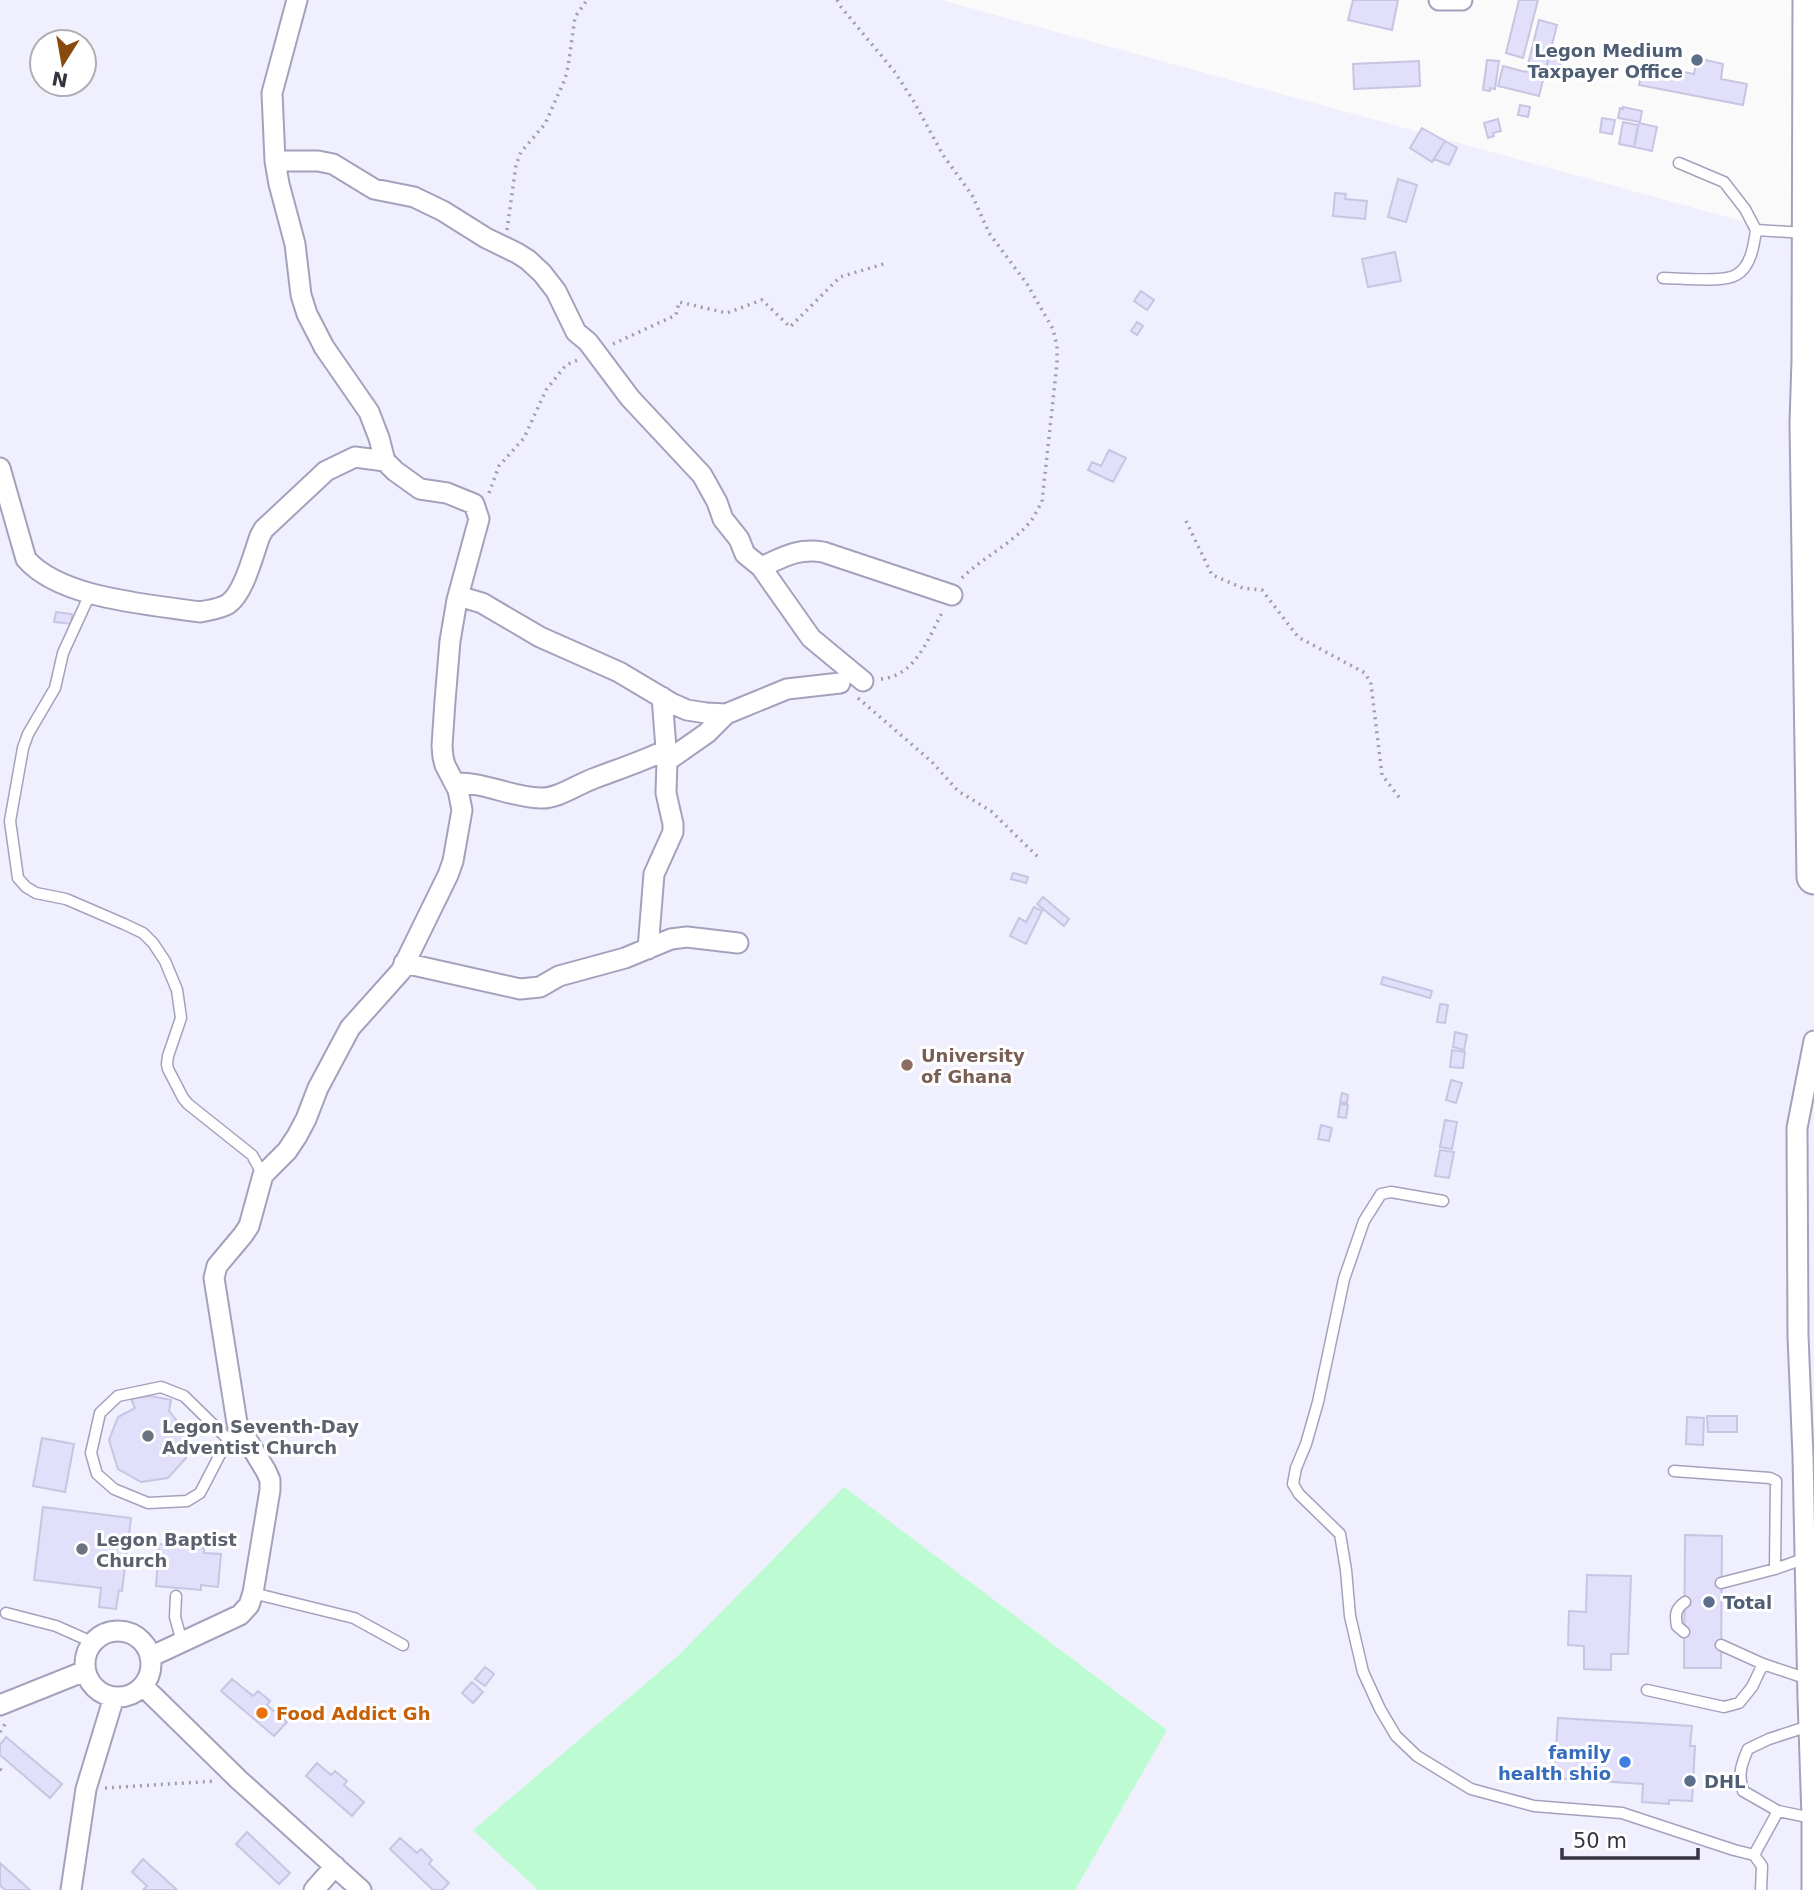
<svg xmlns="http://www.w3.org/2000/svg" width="1814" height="1890" viewBox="0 0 1814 1890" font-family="'DejaVu Sans',sans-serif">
<rect width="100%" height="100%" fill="#fafafa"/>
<path fill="#f0effe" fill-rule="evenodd" d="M 0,0 L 941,0 L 1814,241 L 1814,1890 L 0,1890 ZM 42,42 L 84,42 L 84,84 L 42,84 Z"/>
<path fill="#bdfcd2" d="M 844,1487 L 1167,1730 L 1075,1890 L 538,1890 L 473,1830 L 679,1655 Z"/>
<path fill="#e1dff9" stroke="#c8c5e3" stroke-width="2" d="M 1353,0 L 1398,0 L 1392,30 L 1348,20 Z
M 1519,0 L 1538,0 L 1523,58 L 1506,53 Z
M 1539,20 L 1557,25 L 1539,96 L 1498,86 L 1503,66 L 1526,72 Z
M 1549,53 L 1562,56 L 1559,70 L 1547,68 Z
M 1697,58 L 1723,64 L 1721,79 L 1747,84 L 1743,105 L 1639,85 L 1643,64 L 1694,74 Z
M 1487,60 L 1499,61 L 1495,89 L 1490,88 L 1490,91 L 1483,90 Z
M 1419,61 L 1420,86 L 1354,89 L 1353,64 Z
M 1520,105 L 1530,107 L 1528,117 L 1518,115 Z
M 1623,107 L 1642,111 L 1640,122 L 1618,118 L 1620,108 L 1623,109 Z
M 1602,118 L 1615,120 L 1612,134 L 1600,132 Z
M 1498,119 L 1501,131 L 1493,133 L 1494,136 L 1488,138 L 1484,123 Z
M 1623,122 L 1638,125 L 1634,147 L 1619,144 Z
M 1639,123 L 1657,127 L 1652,151 L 1634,147 Z
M 1422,128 L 1445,141 L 1432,162 L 1410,148 Z
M 1445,141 L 1457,148 L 1449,165 L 1434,159 Z
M 1398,179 L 1417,185 L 1406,222 L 1388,217 Z
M 1335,193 L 1346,194 L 1345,199 L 1367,201 L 1365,219 L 1333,216 Z
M 1395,252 L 1401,281 L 1368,287 L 1362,259 Z
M 1141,291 L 1154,300 L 1147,310 L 1134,301 Z
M 1137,322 L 1143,326 L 1137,335 L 1131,331 Z
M 1109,450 L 1126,458 L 1113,482 L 1088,470 L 1092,462 L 1101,466 Z
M 56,612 L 72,614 L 71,624 L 54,622 Z
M 1013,873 L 1028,877 L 1026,883 L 1011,879 Z
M 1043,897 L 1069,919 L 1064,926 L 1037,904 Z
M 1034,907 L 1042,911 L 1026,944 L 1010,936 L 1019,918 L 1026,922 Z
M 1383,977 L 1432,991 L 1430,998 L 1381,984 Z
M 1440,1004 L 1448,1005 L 1445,1023 L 1437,1022 Z
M 1455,1032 L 1467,1035 L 1464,1050 L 1453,1047 Z
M 1452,1050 L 1465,1052 L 1463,1068 L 1450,1067 Z
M 1451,1080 L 1462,1083 L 1456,1103 L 1446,1100 Z
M 1342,1093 L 1348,1095 L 1347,1103 L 1340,1102 Z
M 1340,1104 L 1348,1105 L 1346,1118 L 1338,1117 Z
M 1445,1120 L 1457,1122 L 1452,1149 L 1440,1147 Z
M 1321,1125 L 1332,1128 L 1329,1141 L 1318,1139 Z
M 1440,1150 L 1454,1152 L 1449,1178 L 1435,1176 Z
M 151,1396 L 171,1400 L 169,1411 L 186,1432 L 186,1458 L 168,1478 L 141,1482 L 118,1469 L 109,1440 L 118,1417 L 135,1408 L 131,1399 Z
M 1707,1416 L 1737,1416 L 1737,1432 L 1708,1432 Z
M 1687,1417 L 1704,1418 L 1703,1445 L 1686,1444 Z
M 42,1438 L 74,1444 L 65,1492 L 33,1486 Z
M 43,1507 L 131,1518 L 122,1591 L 119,1590 L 116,1609 L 99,1607 L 101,1588 L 34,1580 Z
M 1685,1535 L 1722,1536 L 1721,1668 L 1684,1668 Z
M 159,1544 L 204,1548 L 204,1553 L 221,1554 L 218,1587 L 201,1585 L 201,1590 L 156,1586 Z
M 1587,1575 L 1631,1576 L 1628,1654 L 1611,1654 L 1611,1670 L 1584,1669 L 1584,1646 L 1568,1645 L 1569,1611 L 1586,1612 Z
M 485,1667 L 494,1674 L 485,1686 L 475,1679 Z
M 232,1679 L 253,1696 L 258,1691 L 270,1701 L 267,1705 L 287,1722 L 274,1736 L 221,1691 Z
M 472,1682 L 483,1692 L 473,1703 L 462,1693 Z
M 1558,1718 L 1692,1726 L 1690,1746 L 1695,1746 L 1692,1801 L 1669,1800 L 1669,1804 L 1642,1802 L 1643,1784 L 1554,1778 Z
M 6,1737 L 62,1784 L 50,1798 L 0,1755 L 0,1745 Z
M 317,1763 L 331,1775 L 335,1771 L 347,1781 L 344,1785 L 364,1802 L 352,1816 L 306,1776 Z
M 247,1832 L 290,1873 L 279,1884 L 236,1844 Z
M 400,1838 L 417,1853 L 421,1849 L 432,1860 L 429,1864 L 449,1883 L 442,1890 L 433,1890 L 390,1849 Z
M 143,1859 L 177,1890 L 143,1890 L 147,1886 L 132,1872 Z
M 0,1863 L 30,1890 L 5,1890 L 0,1885 Z"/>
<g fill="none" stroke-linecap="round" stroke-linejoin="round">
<defs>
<path id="service" d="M 1679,163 L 1724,182 L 1745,209 L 1756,230
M 1663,278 C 1680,278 1723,283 1736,275 C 1751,267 1754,245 1756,230 L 1805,233
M 90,594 L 63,653 L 55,688 L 28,734 L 23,748 L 10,821 L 18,878 L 26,887 L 36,893 L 66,899 L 124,924 L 143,933 L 153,943 L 165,961 L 177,990 L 181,1018 L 168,1056 L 167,1064 L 168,1069 L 183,1098 L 188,1104 L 252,1155 L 263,1175
M 1443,1201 L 1391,1192 L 1381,1194 L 1364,1221 L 1344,1279 L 1318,1402 L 1306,1444 L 1296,1468 L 1293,1484 L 1299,1494 L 1340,1534 L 1346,1570 L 1350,1616 L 1363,1672 L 1380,1709 L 1396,1736 L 1417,1756 L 1471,1789 L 1508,1799 L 1534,1806 L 1622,1813 L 1734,1850 L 1754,1855 L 1762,1866 L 1761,1890
M 228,1439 L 200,1493 L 187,1501 L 148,1503 L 114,1489 L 97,1474 L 91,1453 L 100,1413 L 118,1396 L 161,1387 L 184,1396 L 228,1439 L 244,1435
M 1674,1471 L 1770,1478 L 1776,1481 L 1775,1569
M 1721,1583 L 1775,1569 L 1806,1558
M 253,1593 L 354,1618 L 403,1645
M 176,1596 L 175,1617 L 182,1642
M 6,1613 L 56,1626 L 92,1642
M 1684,1632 L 1677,1626 C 1675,1615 1675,1609 1685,1602
M 1721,1645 L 1763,1664 L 1808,1679
M 1647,1690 L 1724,1707 L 1739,1703 L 1752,1687 L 1763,1664
M 1809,1726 L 1769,1739 L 1748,1749 C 1741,1765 1738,1774 1743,1791 L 1778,1811 L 1812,1818
M 1754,1855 L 1778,1811"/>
<path id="minor" d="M 1439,0 L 1462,0
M 275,161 L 318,161 L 333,164 L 374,189 L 414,197 L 443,211 L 486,238 L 517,253 L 528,260 L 542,273 L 556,291 L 576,332 L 588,342 L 630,398 L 702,475 L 717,502 L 723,519 L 739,539 L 745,554 L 761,567 L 811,638 L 863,681
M 0,468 L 26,559 C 61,599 149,604 200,612 C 209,610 220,609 228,604 C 244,593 253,555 260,536 L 264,529 L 326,471 L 355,457 L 385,461
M 761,567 C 784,557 797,548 823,552 L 952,595
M 457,600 L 465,598 L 482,603 L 540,637 L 619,672 L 671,703 L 687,710 L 706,713 L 726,714 L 787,689 L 840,683
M 667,761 L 707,733 L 726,714
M 455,783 C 484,782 511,797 540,798 C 558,799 578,784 595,778 C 619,769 643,761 666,750
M 648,949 L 654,874 L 673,832 L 673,824 L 666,793 L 667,761 L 662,697
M 404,963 L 520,989 L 540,987 L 559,976 L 625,958 L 671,939 L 687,937 L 738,943
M85 1664a33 33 0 1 1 66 0a33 33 0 1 1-66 0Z
M 150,1657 L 240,1615 L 249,1605 L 253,1593 L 270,1490 L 270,1480 L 266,1471 L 237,1423 L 214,1278 L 217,1266 L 243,1235 L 249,1226 L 263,1175 L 287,1151 L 297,1136 L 306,1119 L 318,1088 L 350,1028 L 401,971 L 448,875 L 453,861 L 462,810 L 458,790 L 445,765 L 443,757 L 442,746 L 445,701 L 450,641 L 457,600 L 479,519 L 474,504 L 447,493 L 420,489 L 395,471 L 385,461 L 379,438 L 369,412 L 324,347 L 307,314 L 301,295 L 295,244 L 279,184 L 275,161 L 272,93 L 297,0
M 143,1686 L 239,1780 L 361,1890
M 0,1705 L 85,1671
M 71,1890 L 86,1789 L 114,1697
M 314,1890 L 335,1866
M 1812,1890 L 1812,1818 L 1808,1698 L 1803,1456 L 1798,1336 L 1797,1128 L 1814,1041"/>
<path id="trunk" d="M 1810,0 L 1809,360 L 1807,423 L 1814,877"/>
</defs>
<use href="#service" stroke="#a4a1bd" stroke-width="13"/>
<use href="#minor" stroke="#a4a1bd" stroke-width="23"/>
<use href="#trunk" stroke="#a4a1bd" stroke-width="37"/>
<path stroke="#9f9ea4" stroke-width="3.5" stroke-dasharray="2 5" stroke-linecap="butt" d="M 837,0 L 841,7 L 894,71 L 913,100 L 943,155 L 972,195 L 989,233 L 1027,284 L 1053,329 L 1057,346 L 1057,363 L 1042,502 C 1038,508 1035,516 1030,522 C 1011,545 981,558 960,580
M 507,230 L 516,165 L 521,152 L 545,124 L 565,79 L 568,67 L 575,17 L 587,0
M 613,344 L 676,315 L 679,302 L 727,313 L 762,300 L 790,327 L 840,277 L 887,263
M 489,493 L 499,466 L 524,438 L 546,390 L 566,365 L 578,360
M 1186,521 L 1212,575 L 1243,588 L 1262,590 L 1298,637 L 1365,673 L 1371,684 L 1382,775 L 1402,801
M 881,679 C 916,676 928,638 943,611
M 858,698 L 931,761 L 958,791 L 991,811 L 1040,859
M 0,1732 L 7,1721
M 0,1769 L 2,1771
M 105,1788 L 216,1781"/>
<use href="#service" stroke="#fff" stroke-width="10"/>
<use href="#minor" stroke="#fff" stroke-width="19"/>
<use href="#trunk" stroke="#fff" stroke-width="33"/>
</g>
<g fill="#5c6f8a" stroke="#fff" stroke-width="2.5">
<circle cx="1697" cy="60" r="7"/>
<circle cx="1709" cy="1602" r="7"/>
<circle cx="1690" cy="1781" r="7"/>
</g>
<circle fill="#8d6e63" stroke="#fff" stroke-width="2.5" cx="907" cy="1065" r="7"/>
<g fill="#6b7280" stroke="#fff" stroke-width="2.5">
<circle cx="148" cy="1436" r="7"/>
<circle cx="82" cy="1549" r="7"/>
</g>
<circle fill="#e8710a" stroke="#fff" stroke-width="2.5" cx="262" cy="1713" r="7"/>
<circle fill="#3f7fe0" stroke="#fff" stroke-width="2.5" cx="1625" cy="1762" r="7"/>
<g text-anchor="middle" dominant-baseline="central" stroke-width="6" stroke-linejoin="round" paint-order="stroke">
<g font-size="18" font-weight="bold" fill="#4e5e75" stroke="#fff" text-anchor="start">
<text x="1683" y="50" text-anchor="end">Legon Medium<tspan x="1683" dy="21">Taxpayer Office</tspan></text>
<text x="1723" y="1602">Total</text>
<text x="1704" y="1781">DHL</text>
</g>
<g font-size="18" font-weight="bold" fill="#785e54" stroke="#fff" text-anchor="start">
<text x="921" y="1055">University<tspan x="921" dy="21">of Ghana</tspan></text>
</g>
<g font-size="18" font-weight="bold" fill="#5b616d" stroke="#fff" text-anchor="start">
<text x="162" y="1426">Legon Seventh-Day<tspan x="162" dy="21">Adventist Church</tspan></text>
<text x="96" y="1539">Legon Baptist<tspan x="96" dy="21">Church</tspan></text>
</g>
<g font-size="18" font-weight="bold" fill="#c56008" stroke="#fff" text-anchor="start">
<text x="276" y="1713">Food Addict Gh</text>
</g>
<g font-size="18" font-weight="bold" fill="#366cbe" stroke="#fff" text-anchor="end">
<text x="1611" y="1752">family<tspan x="1611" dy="21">health shio</tspan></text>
</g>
</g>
<g transform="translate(63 63) rotate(191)"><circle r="33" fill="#ffffff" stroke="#afaeb3" stroke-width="2"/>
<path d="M0-5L12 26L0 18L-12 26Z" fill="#894a0f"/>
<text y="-10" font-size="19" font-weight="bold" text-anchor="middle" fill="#363440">N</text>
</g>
<path d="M1562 1848v10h136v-10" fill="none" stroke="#363440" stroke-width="3.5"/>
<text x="1573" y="1848" font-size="21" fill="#363440" stroke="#ffffff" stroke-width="5" paint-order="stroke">50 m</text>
</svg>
